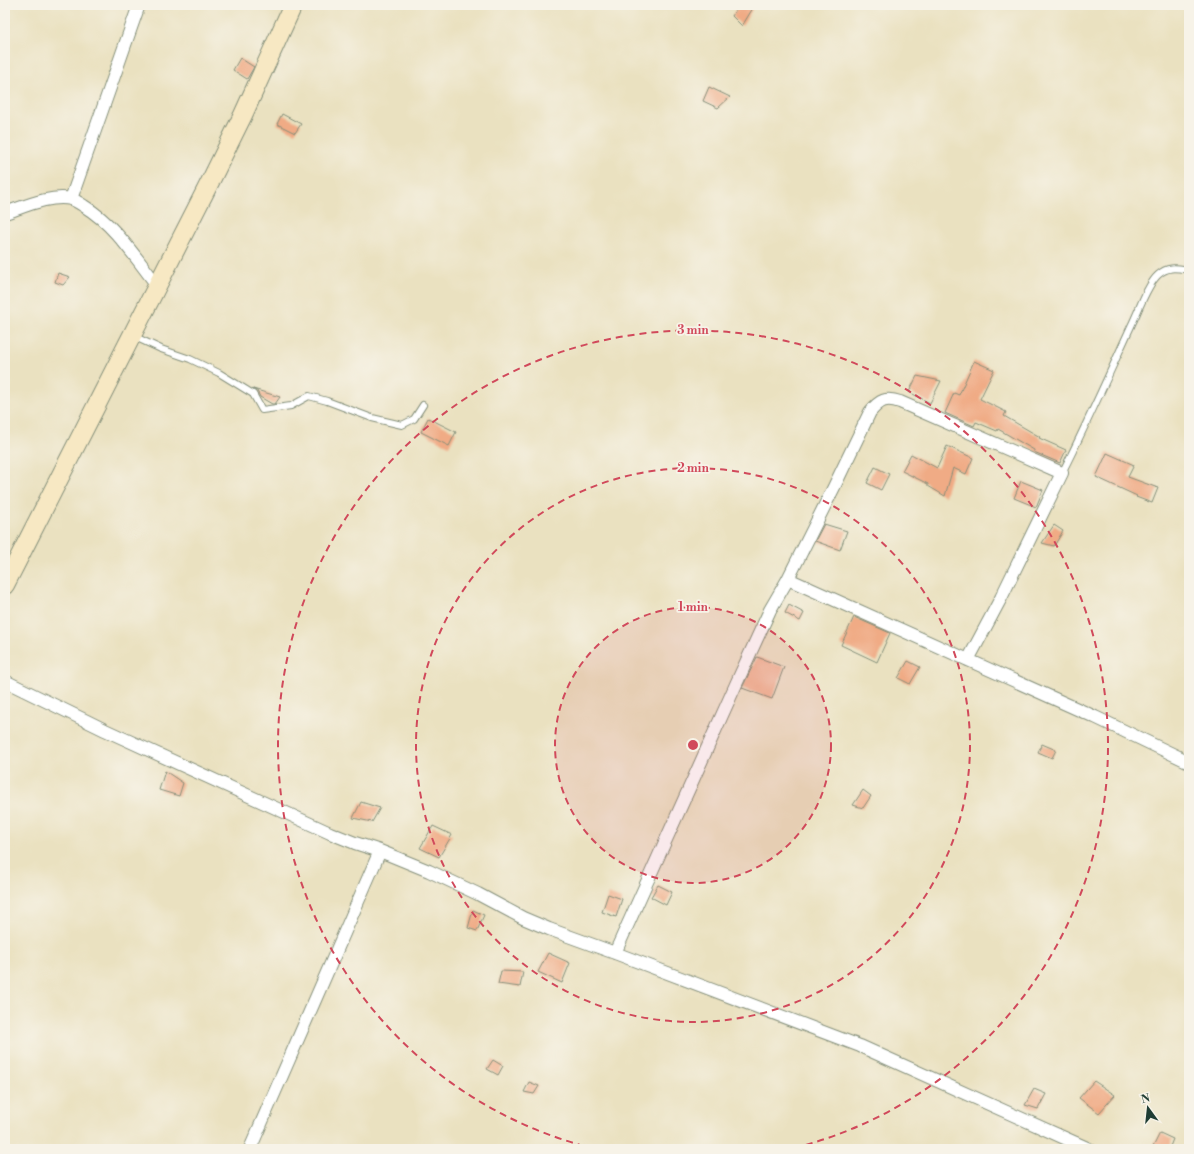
<svg xmlns="http://www.w3.org/2000/svg" width="1194" height="1154" viewBox="0 0 1194 1154" font-family="'Libre Bodoni',serif">
<rect width="100%" height="100%" fill="#f7f3e8"/>
<filter id="ink" filterUnits="userSpaceOnUse"><feTurbulence type="fractalNoise" baseFrequency=".025" numOctaves="2"/><feDisplacementMap in="SourceGraphic" scale="8" xChannelSelector="R" yChannelSelector="G"/><feConvolveMatrix kernelMatrix="1 2 1 2 8 2 1 2 1" color-interpolation-filters="sRGB"/></filter>
<filter id="wash" filterUnits="userSpaceOnUse"><feTurbulence type="fractalNoise" baseFrequency=".012" numOctaves="4" result="noise"/><feDisplacementMap in="SourceGraphic" scale="16" xChannelSelector="R" yChannelSelector="G"/><feGaussianBlur stdDeviation="0.9" result="paint"/><feColorMatrix in="noise" values="0 0 0 0 0 0 0 0 0 0 0 0 0 0 0 0 0 1.4 0 .05"/><feComposite in="paint" operator="in"/></filter>
<g filter="url(#wash)">
<rect width="100%" height="100%" fill="#eae1c0"/>
<g id="blocks">
<path fill="#f0ab85" d="M 739,5 L 746,5 L 753,8 L 742,26 L 732,16 Z
M 240,58 L 254,67 L 247,79 L 233,70 Z
M 709,87 L 730,97 L 718,108 L 703,101 Z
M 282,114 L 301,124 L 295,133 L 277,124 Z
M 58,273 L 70,277 L 63,285 L 55,282 Z
M 974,361 L 994,370 L 980,399 L 1006,412 L 1004,416 L 1040,437 L 1039,438 L 1066,450 L 1060,463 L 1034,452 L 1034,450 L 998,429 L 997,431 L 976,422 L 974,426 L 945,413 L 954,393 L 959,395 Z
M 917,376 L 941,381 L 930,403 L 909,392 Z
M 253,389 L 280,397 L 275,404 L 272,404 L 260,397 L 257,391 Z
M 428,418 L 456,432 L 449,446 L 421,432 Z
M 947,446 L 973,458 L 966,474 L 953,468 L 945,496 L 928,486 L 928,484 L 902,471 L 911,454 L 937,468 Z
M 1107,453 L 1134,465 L 1128,477 L 1158,488 L 1152,503 L 1136,497 L 1137,496 L 1096,477 Z
M 875,467 L 889,474 L 881,490 L 867,483 Z
M 1021,481 L 1043,490 L 1036,507 L 1014,498 Z
M 824,524 L 847,531 L 840,550 L 815,541 Z
M 1054,525 L 1063,531 L 1054,546 L 1042,543 Z
M 789,605 L 804,613 L 800,621 L 785,613 Z
M 854,617 L 890,633 L 877,662 L 841,645 Z
M 757,657 L 784,667 L 772,699 L 742,688 Z
M 908,661 L 920,667 L 910,684 L 898,678 Z
M 1042,744 L 1056,750 L 1052,758 L 1038,752 Z
M 165,771 L 183,783 L 179,796 L 159,790 Z
M 863,790 L 871,796 L 863,808 L 853,805 Z
M 361,802 L 380,808 L 372,822 L 353,818 Z
M 433,826 L 452,835 L 439,857 L 420,848 Z
M 658,885 L 672,892 L 666,905 L 651,897 Z
M 608,894 L 622,899 L 616,917 L 602,912 Z
M 473,910 L 484,915 L 477,931 L 468,928 Z
M 548,953 L 570,963 L 562,983 L 538,972 Z
M 501,971 L 523,972 L 520,987 L 498,984 Z
M 493,1060 L 503,1066 L 498,1075 L 487,1069 Z
M 1094,1081 L 1115,1095 L 1099,1113 L 1079,1098 Z
M 529,1082 L 539,1086 L 534,1094 L 524,1092 Z
M 1034,1089 L 1046,1094 L 1038,1109 L 1025,1105 Z
M 1160,1133 L 1173,1139 L 1169,1149 L 1152,1149 Z"/>
</g>
</g>
<g filter="url(#ink)">
<use href="#blocks" fill-opacity="0" stroke="#848f7a" stroke-width="1"/>
<g fill="none" stroke-linecap="round" stroke-linejoin="round">
<defs>
<path id="lane" d="M 133,336 L 161,349 L 190,359 L 219,373 L 253,394 L 262,410 L 291,406 L 309,396 L 327,401 L 372,418 L 402,425 L 414,419 L 423,405
M 1062,473 C 1087,424 1109,374 1132,324 C 1139,310 1147,285 1158,275 C 1168,266 1176,268 1189,270"/>
<path id="street" d="M 71,199 L 139,5
M 5,213 C 23,207 52,194 71,199 C 75,200 81,204 84,206 C 115,225 135,257 157,285
M 788,579 L 1095,717 L 1189,762
M 5,681 L 105,730 L 330,833 L 355,843 L 380,851 L 429,871 L 478,894 L 523,918 L 549,929 L 615,953 L 860,1046 L 1089,1149
M 615,953 L 737,682 L 770,610 L 788,579 L 834,487 L 870,412 C 880,400 886,397 900,402 L 1062,473 L 1001,598 L 968,660
M 250,1149 L 380,851"/>
<path id="secondary" d="M 5,585 L 212,178 L 243,115 L 293,5"/>
</defs>
<use href="#lane" stroke="#848f7a" stroke-width="8"/>
<use href="#street" stroke="#848f7a" stroke-width="14"/>
<use href="#secondary" stroke="#848f7a" stroke-width="20"/>
<use href="#lane" stroke="#fff" stroke-width="6"/>
<use href="#street" stroke="#fff" stroke-width="12"/>
<use href="#secondary" stroke="#f7e8c3" stroke-width="18"/>
</g>
</g>
<circle cx="693" cy="745" r="138" fill="#d1495b" fill-opacity=".12"/>
<g fill="none" stroke="#d1495b" stroke-width="2" stroke-dasharray="7 5">
<circle cx="693" cy="745" r="138"/>
<circle cx="693" cy="745" r="277"/>
<path d="M596 1149A415 415 0 1 1 790 1149"/>
</g>
<circle cx="693" cy="745" r="6" fill="#d1495b" stroke="#f7f3e8" stroke-width="2"/>
<g font-size="12" text-anchor="middle" font-weight="bold" fill="#d1495b" stroke="#f7f3e8" stroke-width="3.5" stroke-linejoin="round" paint-order="stroke">
<text x="693" y="334">3 min</text>
<text x="693" y="472">2 min</text>
<text x="693" y="611">1 min</text>
</g>
<rect width="1194" height="1154" fill="none" stroke="#f7f3e8" stroke-width="20"/>
<g transform="translate(1148 1108) rotate(345)" stroke="#f7f3e8" stroke-width="3" paint-order="stroke">
<path d="M0-3L7 15L0 10L-7 15Z" fill="#1f3d34"/>
<text y="-6" font-size="11" font-weight="bold" text-anchor="middle" fill="#1f3d34">N</text>
</g>
</svg>
